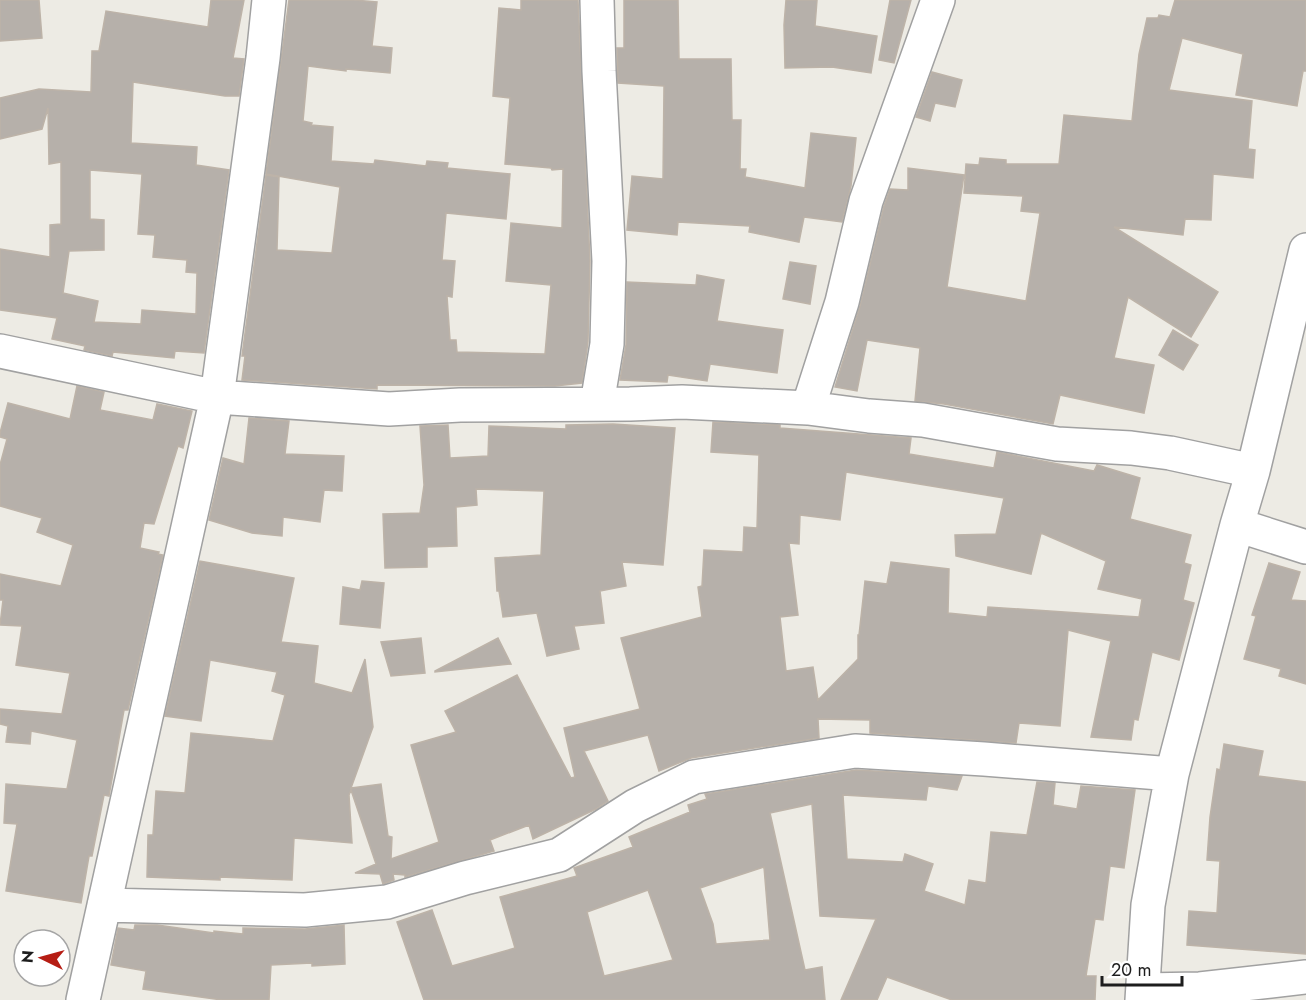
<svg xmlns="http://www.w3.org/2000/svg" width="1306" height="1000" viewBox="0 0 1306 1000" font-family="Jost,sans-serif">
<rect width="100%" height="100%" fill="#edebe4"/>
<path fill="#b6b0aa" stroke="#bdb3a8" stroke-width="1.5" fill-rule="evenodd" d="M 0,0 L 39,0 L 42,38 L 0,41 Z
M 211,0 L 244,0 L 233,58 L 244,59 L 239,96 L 225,96 L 133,82 L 131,143 L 197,147 L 196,165 L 229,170 L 204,353 L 175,351 L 174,358 L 113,352 L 112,356 L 84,350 L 85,346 L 52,339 L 57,318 L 0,310 L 0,249 L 50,257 L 50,225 L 61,224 L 61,162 L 49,164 L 48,108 L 42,129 L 0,139 L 0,98 L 39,89 L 91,92 L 92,51 L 99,51 L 106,11 L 208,27 ZM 90,170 L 142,174 L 138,234 L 155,235 L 153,257 L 187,260 L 186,272 L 197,273 L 196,314 L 142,310 L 141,324 L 94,322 L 98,301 L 63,293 L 69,251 L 104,250 L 104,220 L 90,219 Z
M 289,0 L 354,0 L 377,2 L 372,46 L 392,48 L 390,73 L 346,69 L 346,71 L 308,66 L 303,121 L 312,123 L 311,125 L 333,127 L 331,161 L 374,164 L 375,160 L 426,166 L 427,161 L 448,163 L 447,168 L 510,174 L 506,219 L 446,213 L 442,260 L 455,261 L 452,297 L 447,296 L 450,340 L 456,340 L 457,352 L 545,354 L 551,285 L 506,281 L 511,223 L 562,228 L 563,169 L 552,170 L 551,168 L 505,164 L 510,98 L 493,96 L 499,8 L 521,10 L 521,0 L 578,0 L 590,261 L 588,342 L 582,383 L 555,386 L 377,385 L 377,389 L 242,380 L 245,356 L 242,356 L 266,175 L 279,177 L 277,250 L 332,253 L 340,187 L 266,174 Z
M 624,0 L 678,0 L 679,59 L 731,59 L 732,120 L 741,120 L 740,169 L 746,169 L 745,177 L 805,188 L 811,133 L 856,138 L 851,186 L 842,222 L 804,217 L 799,242 L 749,232 L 750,226 L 678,222 L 677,235 L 627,230 L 632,176 L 663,179 L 664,86 L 618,83 L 617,48 L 624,48 Z
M 786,0 L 817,0 L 815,26 L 877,36 L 871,73 L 832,67 L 785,68 L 784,25 Z
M 890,0 L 911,0 L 894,63 L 879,60 Z
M 1175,0 L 1306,0 L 1306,71 L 1303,71 L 1297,106 L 1236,95 L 1243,54 L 1182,38 L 1169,90 L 1252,101 L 1248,149 L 1255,150 L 1253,178 L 1213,174 L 1211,220 L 1185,219 L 1183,235 L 1114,227 L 1218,292 L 1191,337 L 1128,297 L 1114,358 L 1154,365 L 1144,413 L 1060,395 L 1053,424 L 944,404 L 915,401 L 920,348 L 867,340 L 857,391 L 835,387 L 860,306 L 884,206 L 890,189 L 908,190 L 908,168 L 964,175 L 947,287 L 1026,301 L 1040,213 L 1021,211 L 1023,196 L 964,193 L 966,164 L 979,165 L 980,158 L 1006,160 L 1006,164 L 1059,164 L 1064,115 L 1132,121 L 1139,54 L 1147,18 L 1158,18 L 1159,15 L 1170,17 Z
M 932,72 L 962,80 L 955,107 L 935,103 L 930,121 L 916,117 Z
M 790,262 L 816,266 L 810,304 L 783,299 Z
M 697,275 L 724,280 L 717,321 L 783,330 L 777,373 L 710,364 L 707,381 L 668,375 L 667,382 L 620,380 L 626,345 L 627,282 L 696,285 Z
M 1173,330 L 1198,345 L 1183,370 L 1159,355 Z
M 77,386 L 104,392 L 100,410 L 153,420 L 157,404 L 192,411 L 183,448 L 178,446 L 154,524 L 144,523 L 140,548 L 159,552 L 158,554 L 163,555 L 128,710 L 124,710 L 109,796 L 104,795 L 92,856 L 89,856 L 81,903 L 6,891 L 17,824 L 4,823 L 6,784 L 67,789 L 77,740 L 31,731 L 30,744 L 6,742 L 8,726 L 0,724 L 0,709 L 62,714 L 70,673 L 16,665 L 22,626 L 0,625 L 3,600 L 0,600 L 0,574 L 61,586 L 73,545 L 37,532 L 42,518 L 0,506 L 0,465 L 7,439 L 0,437 L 0,433 L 8,403 L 70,419 Z
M 249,418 L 289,421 L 285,454 L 344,456 L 342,491 L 324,490 L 320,522 L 283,517 L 282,536 L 252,533 L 209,520 L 223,458 L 244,464 Z
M 713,422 L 780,425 L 780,428 L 911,438 L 909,454 L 994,468 L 997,452 L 1094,471 L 1097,465 L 1140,478 L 1130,519 L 1191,535 L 1184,563 L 1191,565 L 1183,600 L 1194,603 L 1179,660 L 1152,652 L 1138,720 L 1134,719 L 1131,740 L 1091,737 L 1111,641 L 1068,630 L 1060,726 L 1019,723 L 1016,743 L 870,733 L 870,720 L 818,719 L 819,738 L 691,758 L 659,771 L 648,735 L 584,751 L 608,801 L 596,809 L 533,839 L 529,825 L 490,840 L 494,851 L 405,877 L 405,875 L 393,874 L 394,880 L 383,884 L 380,874 L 355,873 L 376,864 L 351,790 L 349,795 L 352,843 L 294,838 L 292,880 L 220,877 L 220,880 L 147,877 L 148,835 L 153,835 L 156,791 L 185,793 L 191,733 L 273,741 L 285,695 L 272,691 L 277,672 L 210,660 L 201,721 L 165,716 L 200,561 L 294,578 L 281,642 L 318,646 L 314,683 L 352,693 L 365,659 L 373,727 L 351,788 L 381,784 L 388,836 L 392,837 L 391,859 L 439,842 L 411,745 L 456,732 L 445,711 L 517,675 L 571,778 L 575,777 L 564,728 L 640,709 L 621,638 L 702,617 L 698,587 L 702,586 L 704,550 L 743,552 L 744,527 L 757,528 L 759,455 L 711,452 ZM 846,472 L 1004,498 L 996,534 L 955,535 L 956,556 L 1031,574 L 1041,533 L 1106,561 L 1098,589 L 1142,599 L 1139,617 L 988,607 L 987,617 L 948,613 L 949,569 L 891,562 L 887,584 L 865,581 L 859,635 L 858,635 L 858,659 L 818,700 L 813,667 L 786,671 L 780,617 L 798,615 L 789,543 L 799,544 L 800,515 L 840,520 Z
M 613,424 L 675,428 L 663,565 L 622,562 L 626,586 L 600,591 L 604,623 L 574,626 L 579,649 L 547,656 L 537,613 L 503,617 L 499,591 L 497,591 L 495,558 L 541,555 L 544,491 L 476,489 L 477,505 L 456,507 L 457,546 L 427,547 L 427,567 L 385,568 L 383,514 L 420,513 L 424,485 L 420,426 L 448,425 L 450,458 L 488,456 L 489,426 L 566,429 L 566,425 Z
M 1269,563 L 1300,572 L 1291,600 L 1306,601 L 1306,684 L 1279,676 L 1281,669 L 1244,659 L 1256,616 L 1252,615 Z
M 362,581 L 384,583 L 380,628 L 340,624 L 343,587 L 360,590 Z
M 421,638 L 425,673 L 391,676 L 381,642 Z
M 498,638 L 511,664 L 435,672 L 435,671 Z
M 1224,744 L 1263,751 L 1258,776 L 1306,782 L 1306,954 L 1187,945 L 1189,911 L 1217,913 L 1220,861 L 1207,860 L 1210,817 L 1217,769 L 1220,770 Z
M 856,770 L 962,776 L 957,790 L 928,786 L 926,800 L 843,795 L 847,859 L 903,862 L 905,854 L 933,864 L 924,891 L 965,905 L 969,880 L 986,883 L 991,832 L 1027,835 L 1037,782 L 1055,783 L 1053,805 L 1077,809 L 1081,786 L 1135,790 L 1124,868 L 1110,866 L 1103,920 L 1095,919 L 1086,976 L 1096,976 L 1095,1000 L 952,1000 L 887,977 L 877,1000 L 841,1000 L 876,919 L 820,916 L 812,804 L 770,813 L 805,970 L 822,967 L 825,1000 L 424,1000 L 397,922 L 432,910 L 452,966 L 515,948 L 500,897 L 577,876 L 574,868 L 633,847 L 629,837 L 690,812 L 688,805 L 707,799 L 705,794 ZM 764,867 L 770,940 L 716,944 L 713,924 L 700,888 ZM 648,890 L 673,960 L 604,976 L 587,912 Z
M 135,925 L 157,925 L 214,933 L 214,931 L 243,934 L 243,928 L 305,929 L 344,925 L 345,964 L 312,966 L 312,963 L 271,965 L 269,1000 L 222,1000 L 143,989 L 146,971 L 111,965 L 118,928 L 134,930 Z"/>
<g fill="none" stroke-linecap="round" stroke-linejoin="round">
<defs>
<path id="minor" d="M 0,351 L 217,397 L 389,409 L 460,405 L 630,404 L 682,402 L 808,408 L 869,416 L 923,420 L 1057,444 L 1131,448 L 1170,453 L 1253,471
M 597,404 L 607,344 L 609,261 L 599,71 L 597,0
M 808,408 L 842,302 L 866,201 L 938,0
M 1237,525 L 1306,547
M 104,905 L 305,910 L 387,902 L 465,878 L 559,855 L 635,806 L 694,777 L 855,751 L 984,759 L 1172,774
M 1143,990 L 1200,989 L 1306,977
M 83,1000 L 217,397 L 263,58 L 269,0
M 1142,1000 L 1148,905 L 1172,774 L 1237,525 L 1253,471 L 1306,250"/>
</defs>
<use href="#minor" stroke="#a1a1a1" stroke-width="36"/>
<use href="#minor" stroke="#fff" stroke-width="33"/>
</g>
<g transform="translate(42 958) rotate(275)"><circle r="28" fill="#ffffff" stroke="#a5a5a5" stroke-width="1.5"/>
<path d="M0-4.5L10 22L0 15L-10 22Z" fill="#b61d14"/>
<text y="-9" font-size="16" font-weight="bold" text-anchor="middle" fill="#1d1d1d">N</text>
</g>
<path d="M1102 976v9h80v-9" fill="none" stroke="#1d1d1d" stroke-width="3"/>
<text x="1111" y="976" font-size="18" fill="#1d1d1d" stroke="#ffffff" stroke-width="4.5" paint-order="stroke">20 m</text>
</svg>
